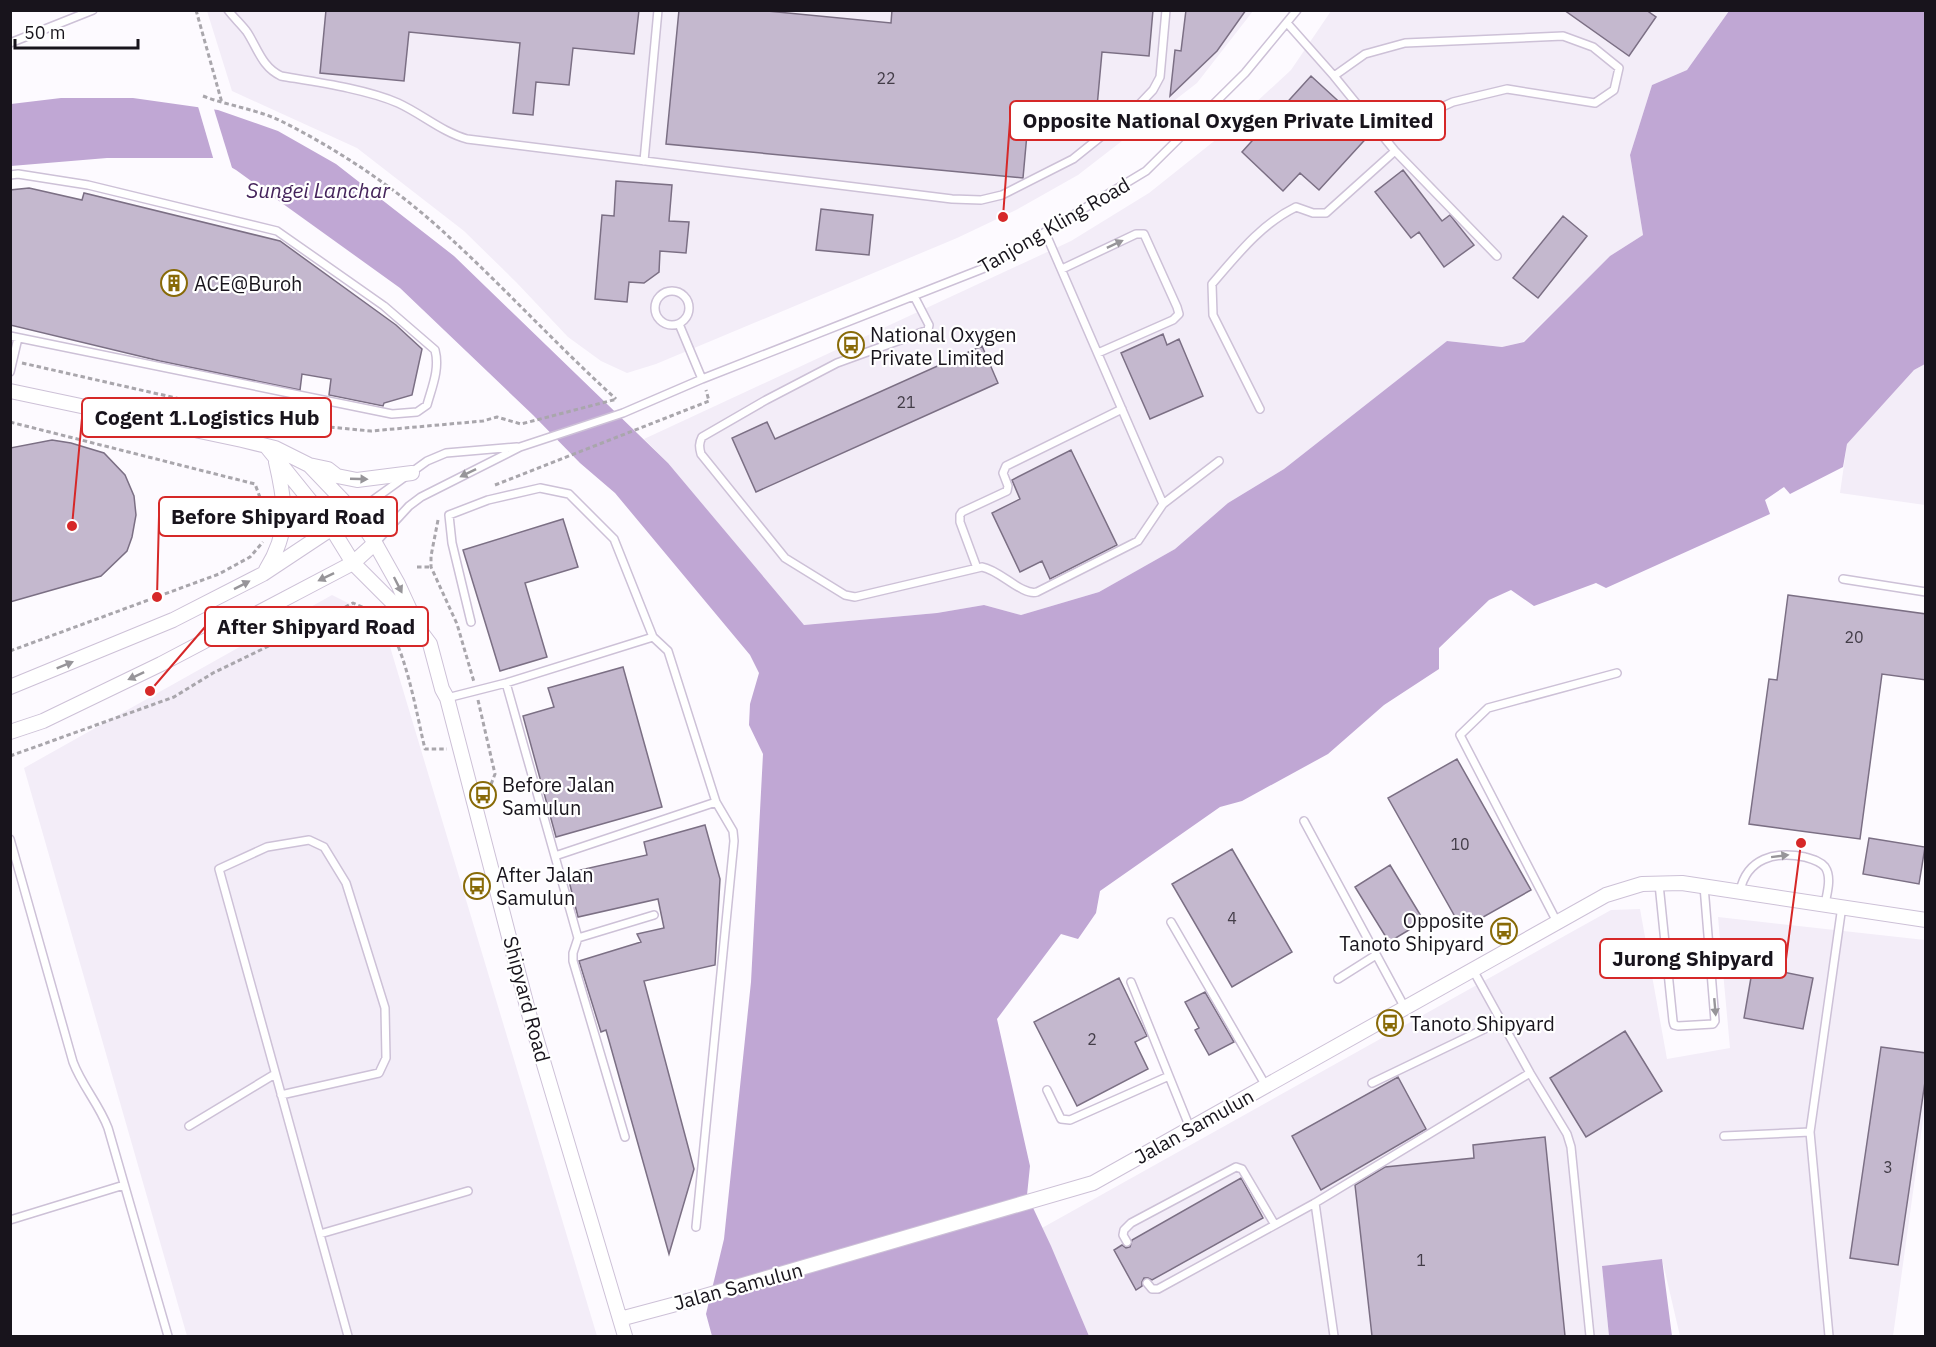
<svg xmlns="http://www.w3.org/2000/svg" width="1936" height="1347" viewBox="0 0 1936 1347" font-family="'IBM Plex Sans',sans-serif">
<rect width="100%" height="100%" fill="#fdfaff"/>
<path fill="#f3edf8" d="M 207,11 L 1253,11 L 1197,83 L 1078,175 L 1016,210 L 957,238 L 656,364 L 627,373 L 601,361 L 568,337 L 516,282 L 464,231 L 357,148 L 232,91 Z
M 1331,11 L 1729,11 L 1687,70 L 1652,85 L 1630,155 L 1643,235 L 1610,256 L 1523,342 L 1502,347 L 1447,341 L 1284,469 L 1228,503 L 1175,549 L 1099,592 L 1021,615 L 984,605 L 937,613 L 804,625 L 668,463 L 644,439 L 1071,241 L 1149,193 L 1213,142 L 1291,70 Z
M 1925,364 L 1925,505 L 1840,493 L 1847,444 L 1914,370 Z
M 332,595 L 382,620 L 597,1336 L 187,1336 L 24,768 Z
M 1640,909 L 1667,1059 L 1730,1048 L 1718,917 L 1925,940 L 1925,1106 L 1893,1336 L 1680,1336 L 1662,1259 L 1602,1266 L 1609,1336 L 1089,1336 L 1042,1228 L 1611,910 Z"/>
<path fill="#c0a7d4" d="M 1729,11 L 1925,11 L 1925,364 L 1914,370 L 1847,444 L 1843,467 L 1790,494 L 1784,487 L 1765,500 L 1770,514 L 1606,588 L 1596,583 L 1534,606 L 1511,590 L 1489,600 L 1439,648 L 1439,669 L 1384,705 L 1328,754 L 1242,801 L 1220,807 L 1100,891 L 1096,913 L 1078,939 L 1061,934 L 997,1019 L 1030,1166 L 1027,1195 L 1051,1246 L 1089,1336 L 712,1336 L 706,1314 L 724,1239 L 751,982 L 763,754 L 749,725 L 750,704 L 759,673 L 750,655 L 615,493 L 580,463 L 533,415 L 400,288 L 236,170 L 215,158 L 107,158 L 11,166 L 11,104 L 61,98 L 133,98 L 218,110 L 278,131 L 336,164 L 454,256 L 668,463 L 804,625 L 937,613 L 984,605 L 1021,615 L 1099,592 L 1175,549 L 1228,503 L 1284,469 L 1447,341 L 1502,347 L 1524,342 L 1610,256 L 1643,235 L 1630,155 L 1652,85 L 1687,70 Z
M 1662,1259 L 1672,1336 L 1609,1336 L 1602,1266 Z"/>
<path fill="#fdfaff" d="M 197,103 L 213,106 L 233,171 L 214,161 Z"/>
<path fill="#c4b8ce" stroke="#7b6f84" stroke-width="1.5" d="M 326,10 L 639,10 L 634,54 L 573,48 L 569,85 L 536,82 L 533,115 L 513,113 L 520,43 L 409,32 L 404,81 L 320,73 Z
M 679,10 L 757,10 L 891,23 L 892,10 L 1153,10 L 1149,56 L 1102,52 L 1097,107 L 1030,101 L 1023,178 L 666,144 Z
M 1186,10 L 1246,10 L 1217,51 L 1170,96 L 1175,50 L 1181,51 Z
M 1564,10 L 1646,10 L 1656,17 L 1629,56 Z
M 1311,76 L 1372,132 L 1319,190 L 1300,173 L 1283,191 L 1242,152 Z
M 1403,170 L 1442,221 L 1450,215 L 1474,245 L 1444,267 L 1419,232 L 1411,238 L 1375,192 Z
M 616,181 L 672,185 L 669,221 L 689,222 L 686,253 L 660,251 L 659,272 L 644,283 L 629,282 L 627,302 L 595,299 L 602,215 L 614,216 Z
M 29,188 L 82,200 L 84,193 L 280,241 L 396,325 L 422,349 L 412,395 L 384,403 L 383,406 L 329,395 L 331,379 L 302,374 L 300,390 L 160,361 L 10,325 L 10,190 Z
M 821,209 L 873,215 L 869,255 L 816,250 Z
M 1563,216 L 1587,236 L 1538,298 L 1513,278 Z
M 1163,334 L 1167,345 L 1179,339 L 1203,396 L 1150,419 L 1121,353 Z
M 982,346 L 998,383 L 756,492 L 732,438 L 767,422 L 775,439 Z
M 52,440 L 71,443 L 104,453 L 125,475 L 134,496 L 136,515 L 132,537 L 127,551 L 101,576 L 10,602 L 10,448 Z
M 1071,450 L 1117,545 L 1050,579 L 1042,561 L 1020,572 L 992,513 L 1020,499 L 1012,480 Z
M 563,519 L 578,567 L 525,583 L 547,657 L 500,671 L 463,550 Z
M 1788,595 L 1926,614 L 1926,680 L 1882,674 L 1860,839 L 1749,824 L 1769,679 L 1777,680 Z
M 623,667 L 662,807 L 556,837 L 523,716 L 554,707 L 548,688 Z
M 1457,759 L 1531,890 L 1462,929 L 1388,798 Z
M 705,825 L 720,879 L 715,965 L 644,981 L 694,1169 L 669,1254 L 606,1030 L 601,1032 L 579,961 L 641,942 L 637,934 L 664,928 L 658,899 L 578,917 L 567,873 L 647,855 L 644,842 Z
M 1869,838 L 1925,847 L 1919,884 L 1863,874 Z
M 1232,849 L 1292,952 L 1232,987 L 1172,884 Z
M 1390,865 L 1424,921 L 1389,942 L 1355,887 Z
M 1753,966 L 1813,978 L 1803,1029 L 1744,1018 Z
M 1119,978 L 1147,1036 L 1135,1042 L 1148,1069 L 1077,1106 L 1034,1022 Z
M 1205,992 L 1234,1042 L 1209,1055 L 1195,1030 L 1199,1028 L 1185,1002 Z
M 1625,1031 L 1662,1091 L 1586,1137 L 1550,1078 Z
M 1881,1047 L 1926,1053 L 1926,1075 L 1898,1265 L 1850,1258 Z
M 1398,1077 L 1426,1129 L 1321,1190 L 1292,1136 Z
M 1545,1137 L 1565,1336 L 1372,1336 L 1355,1185 L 1385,1167 L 1474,1158 L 1473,1145 Z
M 1241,1178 L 1263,1218 L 1152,1280 L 1148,1278 L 1144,1278 L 1142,1282 L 1142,1286 L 1136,1290 L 1114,1250 L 1122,1245 L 1126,1248 L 1130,1247 L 1132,1240 Z"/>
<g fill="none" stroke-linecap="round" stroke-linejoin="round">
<defs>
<path id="service" d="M 228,10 C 234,18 241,24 247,32 C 258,49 262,67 281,76 C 316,82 366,89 398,103 C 422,114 442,132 467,139 L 952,199 L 981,200 L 1002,195 L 1073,159 L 1134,110 L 1153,90 L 1160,77 L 1166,10
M 1287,23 L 1334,76 L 1395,151 L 1497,256
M 10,43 L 93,10
M 1334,76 L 1365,54 L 1405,43 L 1563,36 L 1593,47 L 1619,68 L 1614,90 L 1595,103 L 1507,89 L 1453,102 L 1435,110
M 644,161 L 658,10
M 10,175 L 18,174 L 88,185 L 277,231 L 384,306 L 435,350 C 440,369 432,387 427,405 L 417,412 L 392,414 L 10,336
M 1045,232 L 1163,504
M 1062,269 L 1136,234 L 1144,234 L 1177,307 L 1179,314 L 1173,320 L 1098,353
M655 308a17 17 0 1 1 34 0a17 17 0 1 1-34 0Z
M 914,296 L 929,325 L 928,330 L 837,363 L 766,400 L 702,437 C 699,443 699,447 701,454 L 785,558 L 845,595 L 855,597 L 982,567 C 1000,570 1022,596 1037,592 L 1138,541 L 1163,504 L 1219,461
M 679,324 L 702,379
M 10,372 L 18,338
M 1260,409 L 1213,315 L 1212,284 C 1237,255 1261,224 1296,207 L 1313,213 L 1326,213 L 1395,151
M 355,513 L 427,461 L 446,453 L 517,447
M 375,543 L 409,506 L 421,497 L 520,447 L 623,413 L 702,379 L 987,267 L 1146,171 L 1245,73 L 1297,10
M 977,568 L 960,522 L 960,515 L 962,512 L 1007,491 L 1008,486 L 1003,473 L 1006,466 L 1122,409
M 1843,579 L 1926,592
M 471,622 L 452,543 L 449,515 L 488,500 L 540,488 L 569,494 L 614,539 L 653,637 L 668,651 L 716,802 L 733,831 L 734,841 L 696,1227
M 506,683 L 578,938 L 573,953 L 573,961 L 625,1137
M 447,698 L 506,683 L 653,637
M 1304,821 L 1405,1008
M 10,839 L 73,1062 C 82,1086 99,1104 108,1128 L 168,1336
M 555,856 L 716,802
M 1659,884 L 1673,1021 L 1674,1025 L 1678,1026 L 1713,1024 L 1715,1021 L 1704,886
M 1740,891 C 1747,858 1775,851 1805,857 C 1812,859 1820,861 1825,867 C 1832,877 1827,893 1825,904
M 1171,922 L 1266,1086
M 1557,922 L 1460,735 L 1488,708 L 1617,673
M 578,938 L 654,915
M 1473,970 L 1530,1073 L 1567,1134 L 1571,1147 L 1590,1336
M 1338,979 L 1376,955
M 1131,982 L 1190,1128
M 1372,1083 L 1501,1021
M 1047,1090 L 1061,1119 L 1070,1120 L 1169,1076
M 281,1095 L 379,1073 L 386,1058 L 385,1008 L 346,883 L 324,847 L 309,840 L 267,847 L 219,869 L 348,1336
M 189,1126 L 275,1074
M 1724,1136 L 1810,1132
M 1315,1203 L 1334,1336
M 10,1220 L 124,1185
M 320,1234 L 468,1191
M 1127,1242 L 1123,1235 L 1124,1230 L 1131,1223 L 1236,1167 L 1242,1169 L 1275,1225
M 1147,1283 L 1152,1289 L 1158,1289 L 1315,1203 L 1530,1073
M 1829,1336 L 1810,1132 L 1842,906"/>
<path id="minor" d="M 10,391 L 242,440 L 275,448 L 309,465 L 355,513 L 375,543 L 398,584 L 415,621
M 266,446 L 329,524 L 353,563 L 418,628 L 430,644 L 442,689 L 447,698 L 529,1014 L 625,1336
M 309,465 L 328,469 L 337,476 L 357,480 L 412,473
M 266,570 C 290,531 286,505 276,462
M 10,687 L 173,620 L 263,574 L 355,513
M 10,732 L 43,721 L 161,664 L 353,563 L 375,543
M 620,1319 L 691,1300 L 1093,1183 L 1606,895 L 1642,884 L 1682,883 L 1926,920"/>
</defs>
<use href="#service" stroke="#cdc1d7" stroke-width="10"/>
<use href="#minor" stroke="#cdc1d7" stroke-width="16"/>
<path stroke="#a9a6ac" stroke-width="3" stroke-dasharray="4.5 3" stroke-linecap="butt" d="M 196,10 L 222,103
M 203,96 C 229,106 256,109 281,121 C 333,147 385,181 429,219 C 494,276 552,341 616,399
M 22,363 L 286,423 L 371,431 L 483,421 L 497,417 L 521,424 L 617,399
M 10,422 L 255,484 L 268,519
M 495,485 L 709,401 L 706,390
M 438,520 L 431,556 L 431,567 L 457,624 L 474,682
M 417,567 L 431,567
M 10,651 L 219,574 L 250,557 L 263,542
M 478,700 L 495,774 L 487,795
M 10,756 L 174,697 L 213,673 L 310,626 L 353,603 C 361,607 371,610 378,615 C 404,634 417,717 425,749 L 447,749"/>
<use href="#service" stroke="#fff" stroke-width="7"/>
<use href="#minor" stroke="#fff" stroke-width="14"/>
</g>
<defs><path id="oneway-solid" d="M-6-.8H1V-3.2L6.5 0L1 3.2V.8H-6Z" transform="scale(1.5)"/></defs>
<g fill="#979599">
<use href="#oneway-solid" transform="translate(1115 244) rotate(-25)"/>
<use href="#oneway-solid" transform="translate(468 473) rotate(154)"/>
<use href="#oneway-solid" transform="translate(359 479) rotate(2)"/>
<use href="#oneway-solid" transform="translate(326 577) rotate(154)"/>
<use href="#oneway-solid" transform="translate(242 585) rotate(-27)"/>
<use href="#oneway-solid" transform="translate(398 585) rotate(63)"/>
<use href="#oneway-solid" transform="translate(65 665) rotate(-22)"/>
<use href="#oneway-solid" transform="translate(136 676) rotate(155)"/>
<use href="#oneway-solid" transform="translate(1780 856) rotate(-7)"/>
<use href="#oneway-solid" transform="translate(1715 1007) rotate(85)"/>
</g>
<defs>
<symbol id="building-ring" viewBox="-11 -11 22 22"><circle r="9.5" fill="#fff" stroke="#886a07" stroke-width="1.5"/><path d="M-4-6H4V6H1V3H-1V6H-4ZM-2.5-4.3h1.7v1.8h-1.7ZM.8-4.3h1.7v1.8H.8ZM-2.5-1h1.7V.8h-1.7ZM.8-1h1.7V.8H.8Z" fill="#886a07"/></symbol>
<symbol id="bus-ring" viewBox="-11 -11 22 22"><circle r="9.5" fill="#fff" stroke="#886a07" stroke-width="1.5"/><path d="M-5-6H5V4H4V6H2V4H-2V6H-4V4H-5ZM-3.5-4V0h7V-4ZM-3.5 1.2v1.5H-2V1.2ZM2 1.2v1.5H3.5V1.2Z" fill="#886a07"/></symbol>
</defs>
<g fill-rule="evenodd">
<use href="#building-ring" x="159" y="268" width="30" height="30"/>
<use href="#bus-ring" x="836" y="330" width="30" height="30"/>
<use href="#bus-ring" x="468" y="780" width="30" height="30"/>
<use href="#bus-ring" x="462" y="871" width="30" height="30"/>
<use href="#bus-ring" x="1489" y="916" width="30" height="30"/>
<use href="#bus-ring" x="1375" y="1008" width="30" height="30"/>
</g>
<g text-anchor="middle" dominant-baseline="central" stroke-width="4.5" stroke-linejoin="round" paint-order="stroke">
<g font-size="16" fill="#433d48">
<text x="886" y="78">22</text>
<text x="906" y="402">21</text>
<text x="1854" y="637">20</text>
<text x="1460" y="844">10</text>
<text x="1232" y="918">4</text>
<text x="1092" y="1039">2</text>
<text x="1888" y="1167">3</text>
<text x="1421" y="1260">1</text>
</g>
<g font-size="20" fill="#18141c" stroke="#fff">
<text transform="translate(1054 225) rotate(-30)">Tanjong Kling Road</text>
<text transform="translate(527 999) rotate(75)">Shipyard Road</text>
<text transform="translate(1194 1126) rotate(-29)">Jalan Samulun</text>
<text transform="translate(738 1286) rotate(-15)">Jalan Samulun</text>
</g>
<g font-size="20" fill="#18141c" stroke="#fff" text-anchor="start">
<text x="194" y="283">ACE@Buroh</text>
<text x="870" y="334">National Oxygen<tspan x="870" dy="23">Private Limited</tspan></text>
<text x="502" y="784">Before Jalan<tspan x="502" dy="23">Samulun</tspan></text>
<text x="496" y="874">After Jalan<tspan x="496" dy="23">Samulun</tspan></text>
<text x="1484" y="920" text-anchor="end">Opposite<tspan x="1484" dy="23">Tanoto Shipyard</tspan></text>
<text x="1410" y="1023">Tanoto Shipyard</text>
</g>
<g font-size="21" font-style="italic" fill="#45245b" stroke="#fff">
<text x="318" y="190">Sungei Lanchar</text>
</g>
</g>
<path fill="none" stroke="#d62828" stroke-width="2" d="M1003 217L1010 121M72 526L82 418M157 597L159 516M150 691L205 627M1801 843L1786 959"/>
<g fill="#d62828" stroke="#fff" stroke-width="2">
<circle cx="1003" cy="217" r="6"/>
<circle cx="72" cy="526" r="6"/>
<circle cx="157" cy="597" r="6"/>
<circle cx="150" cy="691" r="6"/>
<circle cx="1801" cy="843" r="6"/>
</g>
<g fill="#fff" stroke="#d62828" stroke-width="2">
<rect x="1010" y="101" width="435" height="39" rx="6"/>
<rect x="82" y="398" width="249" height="39" rx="6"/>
<rect x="159" y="497" width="238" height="39" rx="6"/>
<rect x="205" y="607" width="223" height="39" rx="6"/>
<rect x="1600" y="939" width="186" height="39" rx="6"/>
</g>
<g font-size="21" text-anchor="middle" font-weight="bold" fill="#18141c">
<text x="1228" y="128">Opposite National Oxygen Private Limited</text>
<text x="207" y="425">Cogent 1.Logistics Hub</text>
<text x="278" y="524">Before Shipyard Road</text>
<text x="316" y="634">After Shipyard Road</text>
<text x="1693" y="966">Jurong Shipyard</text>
</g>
<rect width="1936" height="1347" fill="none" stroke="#18141c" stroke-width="24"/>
<path d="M15 39v9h123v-9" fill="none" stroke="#18141c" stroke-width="3"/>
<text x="24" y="39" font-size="18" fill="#18141c" stroke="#ffffff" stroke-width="4.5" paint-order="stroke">50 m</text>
</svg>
